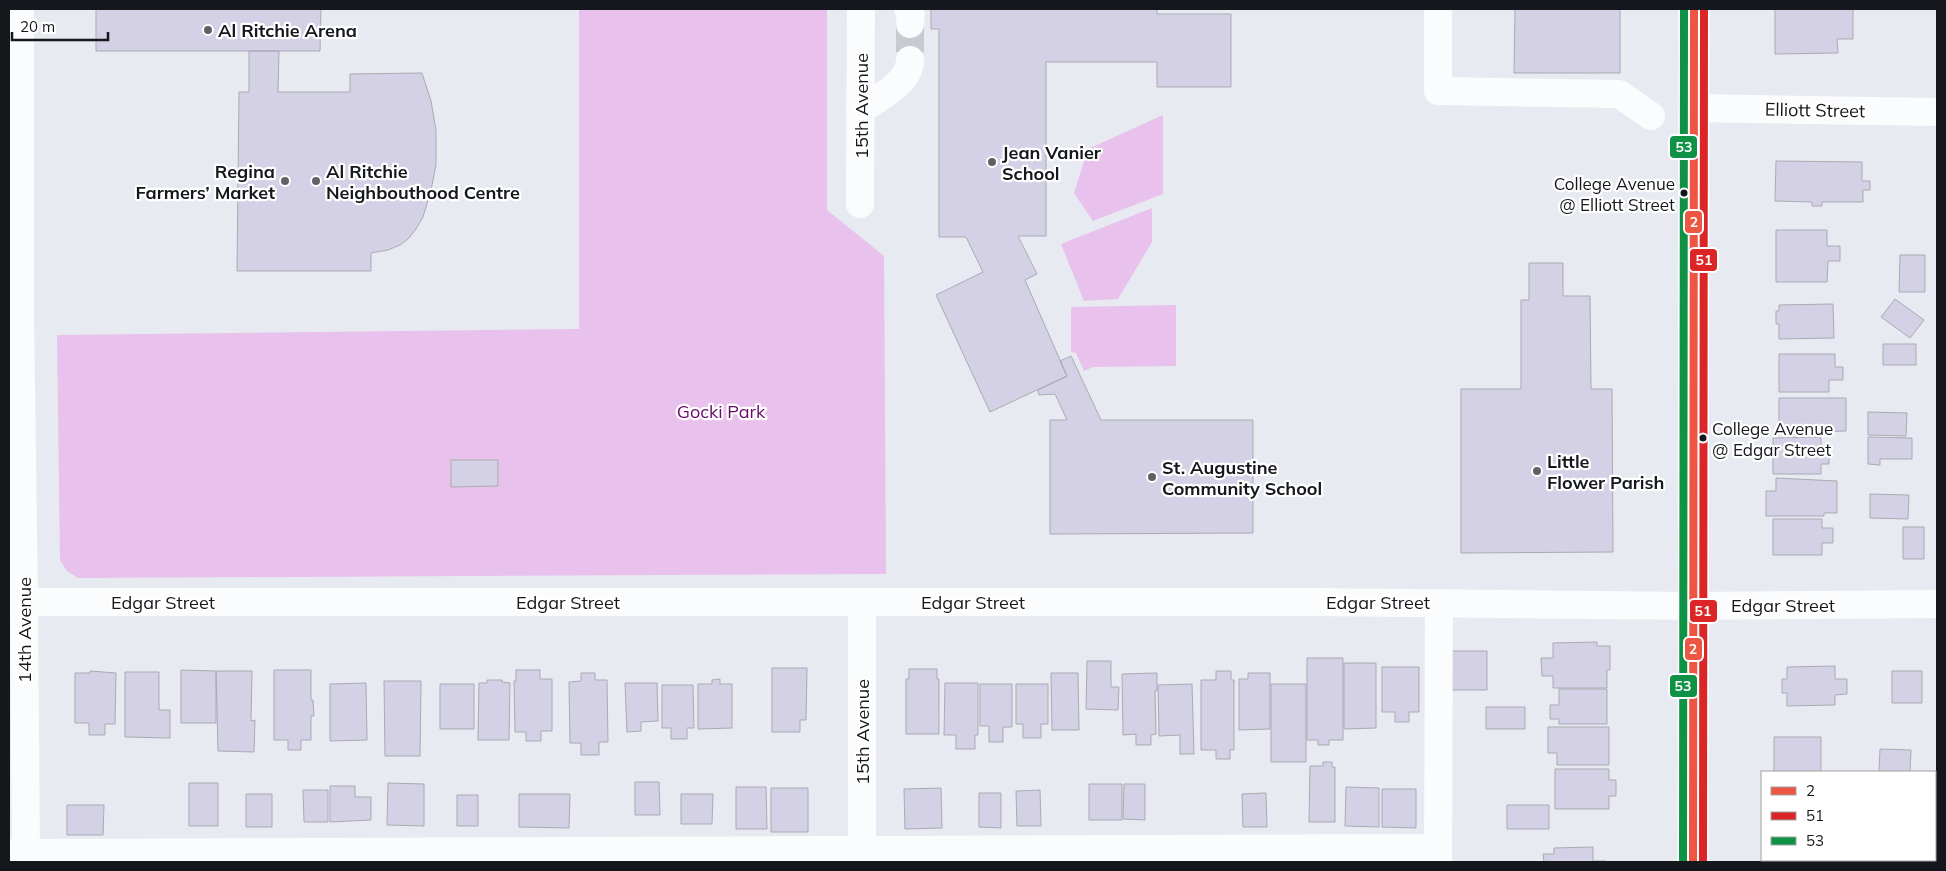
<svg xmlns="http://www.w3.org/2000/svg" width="1946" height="871" viewBox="0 0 1946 871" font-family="Mulish,sans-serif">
<rect width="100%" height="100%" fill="#e7eaf1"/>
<path fill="#e8c1ec" d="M 579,9 L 827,9 L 827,210 L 884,256 L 886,574 L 78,578 L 66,570 L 60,560 L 57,335 L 579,329 Z
M 1163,115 L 1163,194 L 1093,221 L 1074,193 L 1088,149 Z
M 1152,208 L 1152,242 L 1118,299 L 1084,301 L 1061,244 Z
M 1176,305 L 1176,366 L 1093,367 L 1084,371 L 1076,353 L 1071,352 L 1071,307 Z"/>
<path fill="#d4d0e5" stroke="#aaabb1" d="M 96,9 L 321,9 L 320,51 L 96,51 Z
M 931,9 L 1157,9 L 1157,14 L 1231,14 L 1231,87 L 1157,87 L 1157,62 L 1046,62 L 1046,236 L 1018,236 L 1037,274 L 1025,280 L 1067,376 L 990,412 L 936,295 L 983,272 L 966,237 L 939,237 L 939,29 L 931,29 Z
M 1515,9 L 1620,9 L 1620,73 L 1514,73 Z
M 1775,9 L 1853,9 L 1853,39 L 1837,39 L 1838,53 L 1775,54 Z
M 249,51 L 279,51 L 278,92 L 350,92 L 350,74 L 422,73 L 431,101 L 436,130 L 436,165 L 431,190 L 423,217 L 416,229 L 408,239 L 400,245 L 388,250 L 371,253 L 371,271 L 237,271 L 239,92 L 249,92 Z
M 1776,161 L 1862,162 L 1862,181 L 1870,181 L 1870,190 L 1863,190 L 1863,202 L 1822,202 L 1822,206 L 1812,206 L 1812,202 L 1775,201 Z
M 1776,230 L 1827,230 L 1827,246 L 1840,246 L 1840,261 L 1828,261 L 1827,282 L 1776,282 Z
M 1900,255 L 1925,255 L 1925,292 L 1899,292 Z
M 1529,263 L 1563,263 L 1563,296 L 1590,296 L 1591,389 L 1612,389 L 1613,552 L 1461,553 L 1461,389 L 1521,389 L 1521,300 L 1529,300 Z
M 1895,299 L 1924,320 L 1910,338 L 1881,317 Z
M 1833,304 L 1834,338 L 1779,339 L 1779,324 L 1776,324 L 1776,311 L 1779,311 L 1779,305 Z
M 1883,344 L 1916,344 L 1916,365 L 1883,365 Z
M 1779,354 L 1835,354 L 1835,367 L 1843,367 L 1843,380 L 1829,380 L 1829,392 L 1779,392 Z
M 1071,356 L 1101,420 L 1253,420 L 1253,533 L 1050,534 L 1050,420 L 1067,420 L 1055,394 L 1039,395 L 1038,390 L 1067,376 L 1060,361 Z
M 1779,398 L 1846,398 L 1846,431 L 1779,433 Z
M 1868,412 L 1907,413 L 1906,436 L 1868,435 Z
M 1821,437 L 1821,446 L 1829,446 L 1829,464 L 1821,464 L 1821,474 L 1773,474 L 1773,438 Z
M 1868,437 L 1912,438 L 1912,459 L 1880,459 L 1880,465 L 1868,464 Z
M 451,460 L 498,460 L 498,486 L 451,487 Z
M 1776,478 L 1837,481 L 1837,513 L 1824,513 L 1824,516 L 1766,516 L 1766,491 L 1776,491 Z
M 1870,494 L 1909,495 L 1908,519 L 1870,518 Z
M 1773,519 L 1822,519 L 1822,528 L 1833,528 L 1833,543 L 1822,543 L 1822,555 L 1773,555 Z
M 1903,527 L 1924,527 L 1924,559 L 1903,559 Z
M 1597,642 L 1597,646 L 1610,646 L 1610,670 L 1607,670 L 1607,688 L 1553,688 L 1553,676 L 1542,676 L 1541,658 L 1553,658 L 1553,643 Z
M 1452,651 L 1487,651 L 1487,690 L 1452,690 Z
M 1307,658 L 1343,658 L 1343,740 L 1329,740 L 1329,745 L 1318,745 L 1318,740 L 1307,740 Z
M 1087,661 L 1111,661 L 1111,687 L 1119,687 L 1118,710 L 1086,709 Z
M 1344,663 L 1376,663 L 1376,728 L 1344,729 Z
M 1835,666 L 1835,679 L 1847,679 L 1847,694 L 1835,695 L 1835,705 L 1787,706 L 1787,693 L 1782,693 L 1782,679 L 1787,679 L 1787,667 Z
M 1382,667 L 1419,667 L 1419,712 L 1409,712 L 1409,722 L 1395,722 L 1395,712 L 1382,712 Z
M 772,668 L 807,668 L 806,720 L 800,720 L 800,732 L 772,732 Z
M 909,669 L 937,669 L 937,679 L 939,679 L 939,734 L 906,734 L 906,679 L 909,679 Z
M 181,670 L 216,671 L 216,723 L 181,723 Z
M 274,670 L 311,670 L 311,700 L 313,700 L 314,716 L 311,716 L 311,740 L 301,740 L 301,750 L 288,750 L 288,740 L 274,740 Z
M 516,670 L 540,670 L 540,679 L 552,679 L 552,731 L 541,731 L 541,741 L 526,741 L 526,732 L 515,732 L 514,681 L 516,681 Z
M 90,671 L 116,673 L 115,724 L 105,724 L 105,735 L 89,735 L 89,723 L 75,723 L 75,673 L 90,673 Z
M 216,671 L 252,671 L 251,721 L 255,720 L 254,752 L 218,751 Z
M 1216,671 L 1231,671 L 1231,680 L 1234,680 L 1234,750 L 1230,750 L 1230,759 L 1216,759 L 1216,750 L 1201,750 L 1201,680 L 1216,680 Z
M 1892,671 L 1922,671 L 1922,703 L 1892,703 Z
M 125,672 L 159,672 L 159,710 L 170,710 L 170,738 L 125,737 Z
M 581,673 L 595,673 L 595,680 L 607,680 L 608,742 L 599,742 L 599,755 L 581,755 L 581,743 L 570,743 L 569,682 L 581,681 Z
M 1051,673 L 1078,673 L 1079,730 L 1052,730 Z
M 1157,673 L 1157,691 L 1155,691 L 1156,734 L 1151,735 L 1151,745 L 1136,745 L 1136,734 L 1123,735 L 1122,674 Z
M 1248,673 L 1270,673 L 1270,729 L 1239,730 L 1239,679 L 1248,679 Z
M 720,679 L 720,684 L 732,684 L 732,728 L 698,729 L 698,684 L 712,684 L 712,680 Z
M 487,680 L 502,680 L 502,682 L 510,683 L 509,740 L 478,740 L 479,683 L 487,683 Z
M 384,681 L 421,681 L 420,756 L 385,756 Z
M 366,683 L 367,740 L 330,741 L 330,684 Z
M 625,683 L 657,683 L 658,721 L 641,722 L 641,731 L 627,732 Z
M 945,683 L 978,683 L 978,735 L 975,735 L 975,749 L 956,749 L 956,735 L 944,735 Z
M 440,684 L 474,684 L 474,729 L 440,729 Z
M 980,684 L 1012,684 L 1012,727 L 1003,727 L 1003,742 L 989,742 L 989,726 L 980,726 Z
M 1016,684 L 1048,684 L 1048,724 L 1041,724 L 1041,738 L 1023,738 L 1023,724 L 1016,724 Z
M 1192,684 L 1194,754 L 1180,754 L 1180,735 L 1159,736 L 1158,685 Z
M 1271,684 L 1306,684 L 1306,762 L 1271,762 Z
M 662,685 L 693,685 L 694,728 L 687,728 L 687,739 L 671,739 L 671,728 L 662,728 Z
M 1559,689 L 1607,689 L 1607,724 L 1559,724 L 1559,719 L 1550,719 L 1550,705 L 1559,705 Z
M 1486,707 L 1525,707 L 1525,729 L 1486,729 Z
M 1548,727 L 1609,727 L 1609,765 L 1557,765 L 1557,753 L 1548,753 Z
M 1774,737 L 1821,737 L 1821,772 L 1774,772 Z
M 1880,749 L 1911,750 L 1910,772 L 1879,772 Z
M 1323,762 L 1332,762 L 1332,767 L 1335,767 L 1335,822 L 1309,822 L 1310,766 L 1323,766 Z
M 1555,769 L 1609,769 L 1609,780 L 1616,780 L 1616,796 L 1609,796 L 1609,809 L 1555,809 Z
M 635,782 L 659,782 L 660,815 L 635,815 Z
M 189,783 L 218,783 L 218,826 L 189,826 Z
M 388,783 L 424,784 L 424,826 L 387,825 Z
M 1089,784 L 1122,784 L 1122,820 L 1089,820 Z
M 1124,784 L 1145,784 L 1145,820 L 1123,819 Z
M 330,786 L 355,786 L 355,797 L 371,797 L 371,820 L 330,822 Z
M 736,787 L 766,787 L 767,829 L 736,829 Z
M 1346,787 L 1379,788 L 1379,827 L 1345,826 Z
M 771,788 L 808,788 L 808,832 L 771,832 Z
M 941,788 L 942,828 L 905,829 L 904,789 Z
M 1382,789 L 1416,789 L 1416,828 L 1382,827 Z
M 303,790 L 328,790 L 328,822 L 304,822 Z
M 1040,790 L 1041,826 L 1017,826 L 1016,791 Z
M 979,793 L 1001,793 L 1001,828 L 979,827 Z
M 1266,793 L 1267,827 L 1243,827 L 1242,794 Z
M 246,794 L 272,794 L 272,827 L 246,827 Z
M 519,794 L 570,794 L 569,828 L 519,827 Z
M 681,794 L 713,794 L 712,824 L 681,824 Z
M 457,795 L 478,795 L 478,826 L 457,826 Z
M 67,805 L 104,805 L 103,835 L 67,835 Z
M 1507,805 L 1549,805 L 1549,829 L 1507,829 Z
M 1593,847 L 1593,861 L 1606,861 L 1606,862 L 1544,862 L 1543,854 L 1554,854 L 1554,848 Z"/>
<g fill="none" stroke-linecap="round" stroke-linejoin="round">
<path stroke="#c7cad1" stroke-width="28" stroke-dasharray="28 14" stroke-linecap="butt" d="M 910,24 L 910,60"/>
<path stroke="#fbfcfd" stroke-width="28" d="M 20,9 L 20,316 L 24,602 L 26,862
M 908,9 L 911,15 L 910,24
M 1438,9 L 1438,91 L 1619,94 L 1651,116
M 1694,108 L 1937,112
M 860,110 C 877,99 910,83 910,60
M 860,204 L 861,9
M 9,602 L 1311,602 L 1693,606 L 1937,604
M 862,602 L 862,862
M 9,853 L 1438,848
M 1438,862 L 1439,603
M 1693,862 L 1694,9"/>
<defs>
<path id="bus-1" d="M 1693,862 L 1694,9"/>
<path id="bus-2" d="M 1703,862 L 1704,9"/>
<path id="bus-3" d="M 1683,862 L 1684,9"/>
</defs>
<use href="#bus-1" stroke="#fff" stroke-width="11"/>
<use href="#bus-2" stroke="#fff" stroke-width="11"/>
<use href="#bus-3" stroke="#fff" stroke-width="11"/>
<use href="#bus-1" stroke="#ec5643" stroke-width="8"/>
<use href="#bus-2" stroke="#db2526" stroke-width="8"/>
<use href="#bus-3" stroke="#109246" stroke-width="8"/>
</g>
<g fill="#5e6166" stroke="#fff" stroke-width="2">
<circle cx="208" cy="30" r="5"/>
<circle cx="992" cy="162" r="5"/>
<circle cx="285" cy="181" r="5"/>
<circle cx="316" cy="181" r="5"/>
<circle cx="1537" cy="471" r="5"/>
<circle cx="1152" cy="477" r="5"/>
</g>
<g fill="#14171b" stroke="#fff" stroke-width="2">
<circle cx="1684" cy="193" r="4.5"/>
<circle cx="1703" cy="438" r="4.5"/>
</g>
<g text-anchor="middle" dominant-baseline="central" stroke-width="4.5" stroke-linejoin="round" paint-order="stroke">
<g font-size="17" fill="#14171b" stroke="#fff" text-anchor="end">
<text x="1675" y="183">College Avenue<tspan x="1675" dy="21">@ Elliott Street</tspan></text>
<text x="1712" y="428" text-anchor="start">College Avenue<tspan x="1712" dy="21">@ Edgar Street</tspan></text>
</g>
<g font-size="18" font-weight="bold" fill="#14171b" stroke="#fff" text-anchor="start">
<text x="218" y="30">Al Ritchie Arena</text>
<text x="1002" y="152">Jean Vanier<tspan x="1002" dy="21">School</tspan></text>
<text x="275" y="171" text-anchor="end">Regina<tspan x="275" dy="21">Farmers’ Market</tspan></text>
<text x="326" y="171">Al Ritchie<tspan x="326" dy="21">Neighbouthood Centre</tspan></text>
<text x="1547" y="461">Little<tspan x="1547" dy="21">Flower Parish</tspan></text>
<text x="1162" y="467">St. Augustine<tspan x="1162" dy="21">Community School</tspan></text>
</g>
<g font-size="18" fill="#14171b" stroke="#fff">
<text transform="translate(861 106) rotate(-90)">15th Avenue</text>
<text transform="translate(1815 110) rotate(1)">Elliott Street</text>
<text x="163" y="602">Edgar Street</text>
<text x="568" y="602">Edgar Street</text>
<text x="973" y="602">Edgar Street</text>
<text x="1378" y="602">Edgar Street</text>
<text x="1783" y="605">Edgar Street</text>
<text transform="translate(24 630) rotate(-90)">14th Avenue</text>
<text transform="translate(862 732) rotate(-90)">15th Avenue</text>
</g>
<g font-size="18" fill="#660a68" stroke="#fff">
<text x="721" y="411">Gocki Park</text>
</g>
</g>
<g stroke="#fff" stroke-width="2">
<rect x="1669" y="135" width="29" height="24" rx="5" fill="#109246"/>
<rect x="1684" y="210" width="19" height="24" rx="5" fill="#ec5643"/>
<rect x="1689" y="248" width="29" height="24" rx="5" fill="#db2526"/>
<rect x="1689" y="599" width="29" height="24" rx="5" fill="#db2526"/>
<rect x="1684" y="637" width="19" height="24" rx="5" fill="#ec5643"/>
<rect x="1669" y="674" width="29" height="24" rx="5" fill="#109246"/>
</g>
<g font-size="14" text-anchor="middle" font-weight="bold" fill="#fff">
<text x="1684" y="152">53</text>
<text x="1694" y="227">2</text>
<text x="1704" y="265">51</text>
<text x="1703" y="616">51</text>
<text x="1693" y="654">2</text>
<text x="1683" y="691">53</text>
</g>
<rect width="1946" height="871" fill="none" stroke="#14171b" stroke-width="20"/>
<rect x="1761" y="771" width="175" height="90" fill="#ffffff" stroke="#a1a2a4"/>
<rect x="1771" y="787" width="25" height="8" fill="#ec5643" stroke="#a1a2a4"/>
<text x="1806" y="796" font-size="15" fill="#14171b">2</text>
<rect x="1771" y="812" width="25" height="8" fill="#db2526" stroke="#a1a2a4"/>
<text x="1806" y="821" font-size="15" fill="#14171b">51</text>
<rect x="1771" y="837" width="25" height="8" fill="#109246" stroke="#a1a2a4"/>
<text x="1806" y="846" font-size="15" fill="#14171b">53</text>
<path d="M12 32v8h96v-8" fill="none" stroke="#14171b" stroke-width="2.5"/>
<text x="20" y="32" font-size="15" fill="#14171b" stroke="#ffffff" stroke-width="4" paint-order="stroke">20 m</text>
</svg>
